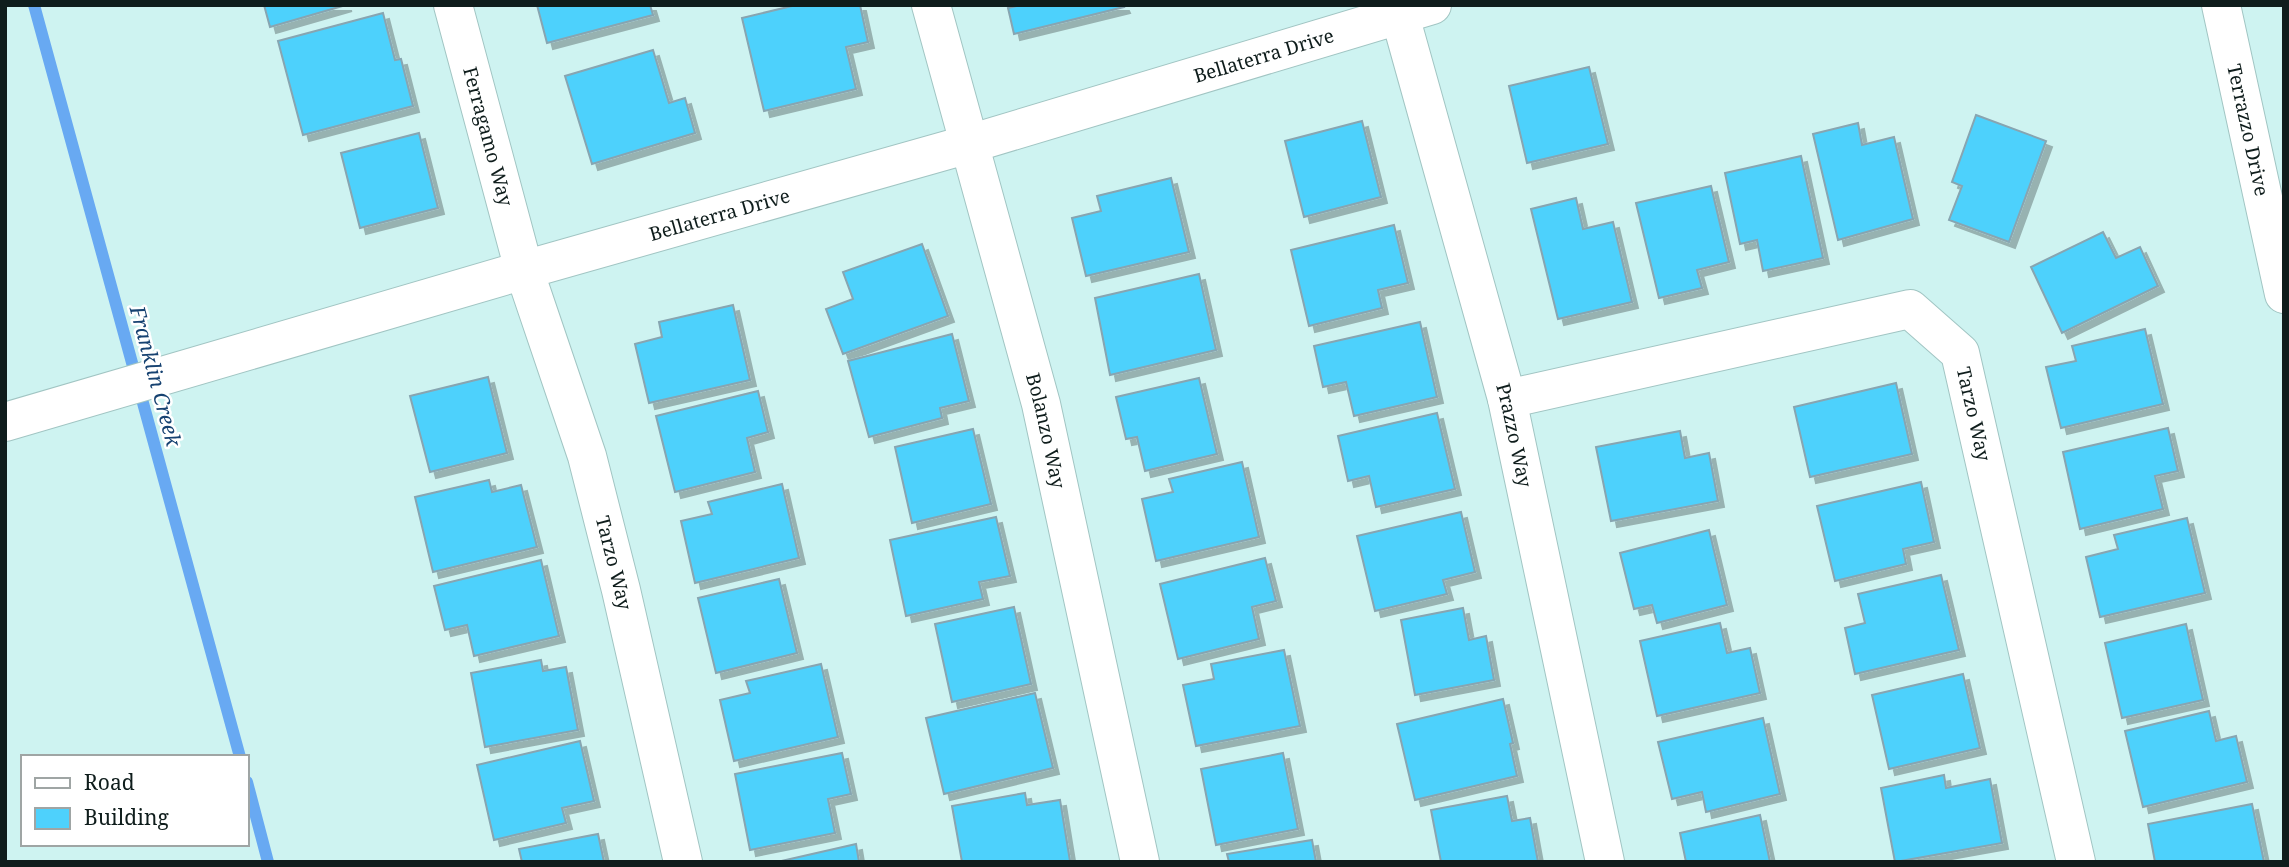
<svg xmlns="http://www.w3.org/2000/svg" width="2289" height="867" viewBox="0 0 2289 867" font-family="'Noto Serif',serif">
<defs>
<filter id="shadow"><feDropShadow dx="6" dy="6" stdDeviation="0" flood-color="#0004"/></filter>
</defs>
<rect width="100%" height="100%" fill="#cef3f1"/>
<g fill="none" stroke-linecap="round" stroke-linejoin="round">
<path stroke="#68a9f2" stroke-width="12" d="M 34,5 L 240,757
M 247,782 L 268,862"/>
</g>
<path fill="#4ed1fc" stroke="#87a5b1" stroke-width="2" filter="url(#shadow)" d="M 264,5 L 346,5 L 270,27 Z
M 537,5 L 650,5 L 653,15 L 547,43 Z
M 796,5 L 860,5 L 868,42 L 846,47 L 856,89 L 764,111 L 742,18 Z
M 1021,5 L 1123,5 L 1124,7 L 1014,34 L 1008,8 Z
M 383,13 L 395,60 L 401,59 L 413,106 L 303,135 L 278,41 Z
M 653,50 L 669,103 L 685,98 L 695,133 L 592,164 L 565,76 Z
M 1589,67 L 1608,144 L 1527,163 L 1509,86 Z
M 1976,115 L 2046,141 L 2009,242 L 1949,220 L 1962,186 L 1952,182 Z
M 1362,121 L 1381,197 L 1304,217 L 1285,141 Z
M 1858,123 L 1862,145 L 1894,137 L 1913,219 L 1838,240 L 1813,134 Z
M 419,133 L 438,208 L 360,228 L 341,153 Z
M 1801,156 L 1823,258 L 1763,271 L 1757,240 L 1740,244 L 1725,173 Z
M 1171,178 L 1189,252 L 1086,276 L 1072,218 L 1101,211 L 1097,196 Z
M 1711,186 L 1729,262 L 1697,270 L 1702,288 L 1659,298 L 1636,203 Z
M 1576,198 L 1583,229 L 1613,222 L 1632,302 L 1558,319 L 1531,209 Z
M 1394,225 L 1408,283 L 1378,290 L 1382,308 L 1309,326 L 1291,250 Z
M 2103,232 L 2116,258 L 2140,247 L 2158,286 L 2062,333 L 2031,267 Z
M 922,244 L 948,316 L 843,354 L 826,309 L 853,299 L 843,272 Z
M 1199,274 L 1216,350 L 1110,375 L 1095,298 Z
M 733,305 L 750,380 L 649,403 L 635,344 L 662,337 L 659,322 Z
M 1420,322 L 1437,397 L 1354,416 L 1346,382 L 1323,387 L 1314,346 Z
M 2145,329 L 2163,404 L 2061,428 L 2046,367 L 2076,361 L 2072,346 Z
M 952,334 L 969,401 L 940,408 L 942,418 L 869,437 L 848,361 Z
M 488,377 L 507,453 L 430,472 L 410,396 Z
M 1199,378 L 1217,454 L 1145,471 L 1137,437 L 1126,439 L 1116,397 Z
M 1896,383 L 1912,454 L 1810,477 L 1794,407 Z
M 758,391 L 768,432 L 747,438 L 755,472 L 675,492 L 656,416 Z
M 1437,413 L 1455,489 L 1376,507 L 1369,476 L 1348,481 L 1338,436 Z
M 2168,428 L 2178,471 L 2155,476 L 2163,509 L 2080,529 L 2063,452 Z
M 973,429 L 991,504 L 912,523 L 895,447 Z
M 1680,431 L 1685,458 L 1709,453 L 1718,501 L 1611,521 L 1596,447 Z
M 1242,462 L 1259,537 L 1156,561 L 1142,499 L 1173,492 L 1169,479 Z
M 489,480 L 492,492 L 521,485 L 537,547 L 433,572 L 415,497 Z
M 1921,482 L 1934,542 L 1903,549 L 1906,564 L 1835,581 L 1817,506 Z
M 782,484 L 799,558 L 695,583 L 681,521 L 712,514 L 708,502 Z
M 1461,512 L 1475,572 L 1443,580 L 1447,594 L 1375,611 L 1357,536 Z
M 996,517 L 1010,576 L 979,582 L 983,599 L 906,616 L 890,540 Z
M 2187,518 L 2205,593 L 2100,617 L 2086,557 L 2118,549 L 2114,535 Z
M 1709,530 L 1727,605 L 1657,623 L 1652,605 L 1634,609 L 1620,553 Z
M 1265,558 L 1276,601 L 1252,607 L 1259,639 L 1178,659 L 1160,584 Z
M 541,560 L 559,636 L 474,656 L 467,625 L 445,630 L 434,586 Z
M 1941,575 L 1959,650 L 1855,674 L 1845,628 L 1865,623 L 1858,594 Z
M 779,579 L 797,653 L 716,673 L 698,598 Z
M 1014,607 L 1031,684 L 952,702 L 935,624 Z
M 1463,608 L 1469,640 L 1486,636 L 1494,680 L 1415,695 L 1401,620 Z
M 1720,623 L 1727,653 L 1750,648 L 1760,693 L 1657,716 L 1640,641 Z
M 2186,624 L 2203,700 L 2122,718 L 2105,643 Z
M 1284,650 L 1300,726 L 1196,746 L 1183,685 L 1214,679 L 1211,664 Z
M 541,660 L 543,671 L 566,667 L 578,730 L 485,747 L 471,673 Z
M 821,664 L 838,737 L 734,761 L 720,700 L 750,693 L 746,681 Z
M 1963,674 L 1980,748 L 1889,769 L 1872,695 Z
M 1035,693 L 1053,768 L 944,794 L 926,718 Z
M 1503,699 L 1513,743 L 1510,744 L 1517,776 L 1415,800 L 1397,724 Z
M 2209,711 L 2216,741 L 2236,736 L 2247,782 L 2143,807 L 2125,731 Z
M 1763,718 L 1780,794 L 1706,812 L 1702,792 L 1672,799 L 1658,742 Z
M 580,741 L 594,801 L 562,808 L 566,823 L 494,840 L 477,765 Z
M 842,753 L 851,794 L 828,799 L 835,833 L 750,850 L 735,774 Z
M 1283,753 L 1298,829 L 1216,845 L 1201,769 Z
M 1944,775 L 1946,788 L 1990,779 L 2002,843 L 1895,862 L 1881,788 Z
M 1025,793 L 1027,805 L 1060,800 L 1070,861 L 962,862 L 952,806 Z
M 1507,796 L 1512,821 L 1530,818 L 1538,862 L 1441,862 L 1431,810 Z
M 2252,804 L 2264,862 L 2155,862 L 2148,824 Z
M 1760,815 L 1770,862 L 1686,862 L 1680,833 Z
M 598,834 L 604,862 L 522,862 L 519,849 Z
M 1312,840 L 1316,862 L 1229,862 L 1227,854 Z
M 856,844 L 859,862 L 777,862 Z"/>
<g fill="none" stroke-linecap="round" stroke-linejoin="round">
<defs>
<g id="minor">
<path id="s1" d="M 453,5 L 524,270 L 587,456 L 621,590 L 683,862"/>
<path id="s2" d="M 931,5 L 1041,404 L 1140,862"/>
<path id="s3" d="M 1397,5 L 1507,399 L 1605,862"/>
<path id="s4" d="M 1507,399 L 1910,309 L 1960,353 L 2076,862"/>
</g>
<g id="tertiary">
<path id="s5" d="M 2221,5 L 2284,294"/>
<path id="s6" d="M 5,422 L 524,270 L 969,144 L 1432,5"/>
</g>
</defs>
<use href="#minor" stroke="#a1c5c3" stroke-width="40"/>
<use href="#tertiary" stroke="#a1c5c3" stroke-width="40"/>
<use href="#minor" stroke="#fff" stroke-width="38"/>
<use href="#tertiary" stroke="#fff" stroke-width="38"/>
</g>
<g text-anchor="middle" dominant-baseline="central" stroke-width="5" stroke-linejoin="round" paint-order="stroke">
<g font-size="19" fill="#0f1d1c" stroke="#fff">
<text stroke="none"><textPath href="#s6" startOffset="1311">Bellaterra Drive</textPath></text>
<text stroke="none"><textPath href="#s5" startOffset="128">Terrazzo Drive</textPath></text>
<text stroke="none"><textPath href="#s1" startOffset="136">Ferragamo Way</textPath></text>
<text stroke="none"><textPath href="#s6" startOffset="744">Bellaterra Drive</textPath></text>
<text stroke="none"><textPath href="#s4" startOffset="542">Tarzo Way</textPath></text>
<text stroke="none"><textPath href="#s2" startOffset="441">Bolanzo Way</textPath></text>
<text stroke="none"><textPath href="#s3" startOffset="446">Prazzo Way</textPath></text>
<text stroke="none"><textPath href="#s1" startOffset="581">Tarzo Way</textPath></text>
</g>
<g font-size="21" font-style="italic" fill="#164271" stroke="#fff">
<text transform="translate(156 376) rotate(75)">Franklin Creek</text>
</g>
</g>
<rect width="2289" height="867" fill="none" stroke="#0f1d1c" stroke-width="14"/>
<rect x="21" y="755" width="228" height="91" fill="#ffffff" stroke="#9fa5a4" stroke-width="2"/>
<rect x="35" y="778" width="35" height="10" fill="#ffffff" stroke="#9fa5a4" stroke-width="2"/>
<text x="84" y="790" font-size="21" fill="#0f1d1c">Road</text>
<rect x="35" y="808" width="35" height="21" fill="#4ed1fc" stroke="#9fa5a4" stroke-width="2"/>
<text x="84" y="825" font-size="21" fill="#0f1d1c">Building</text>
</svg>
